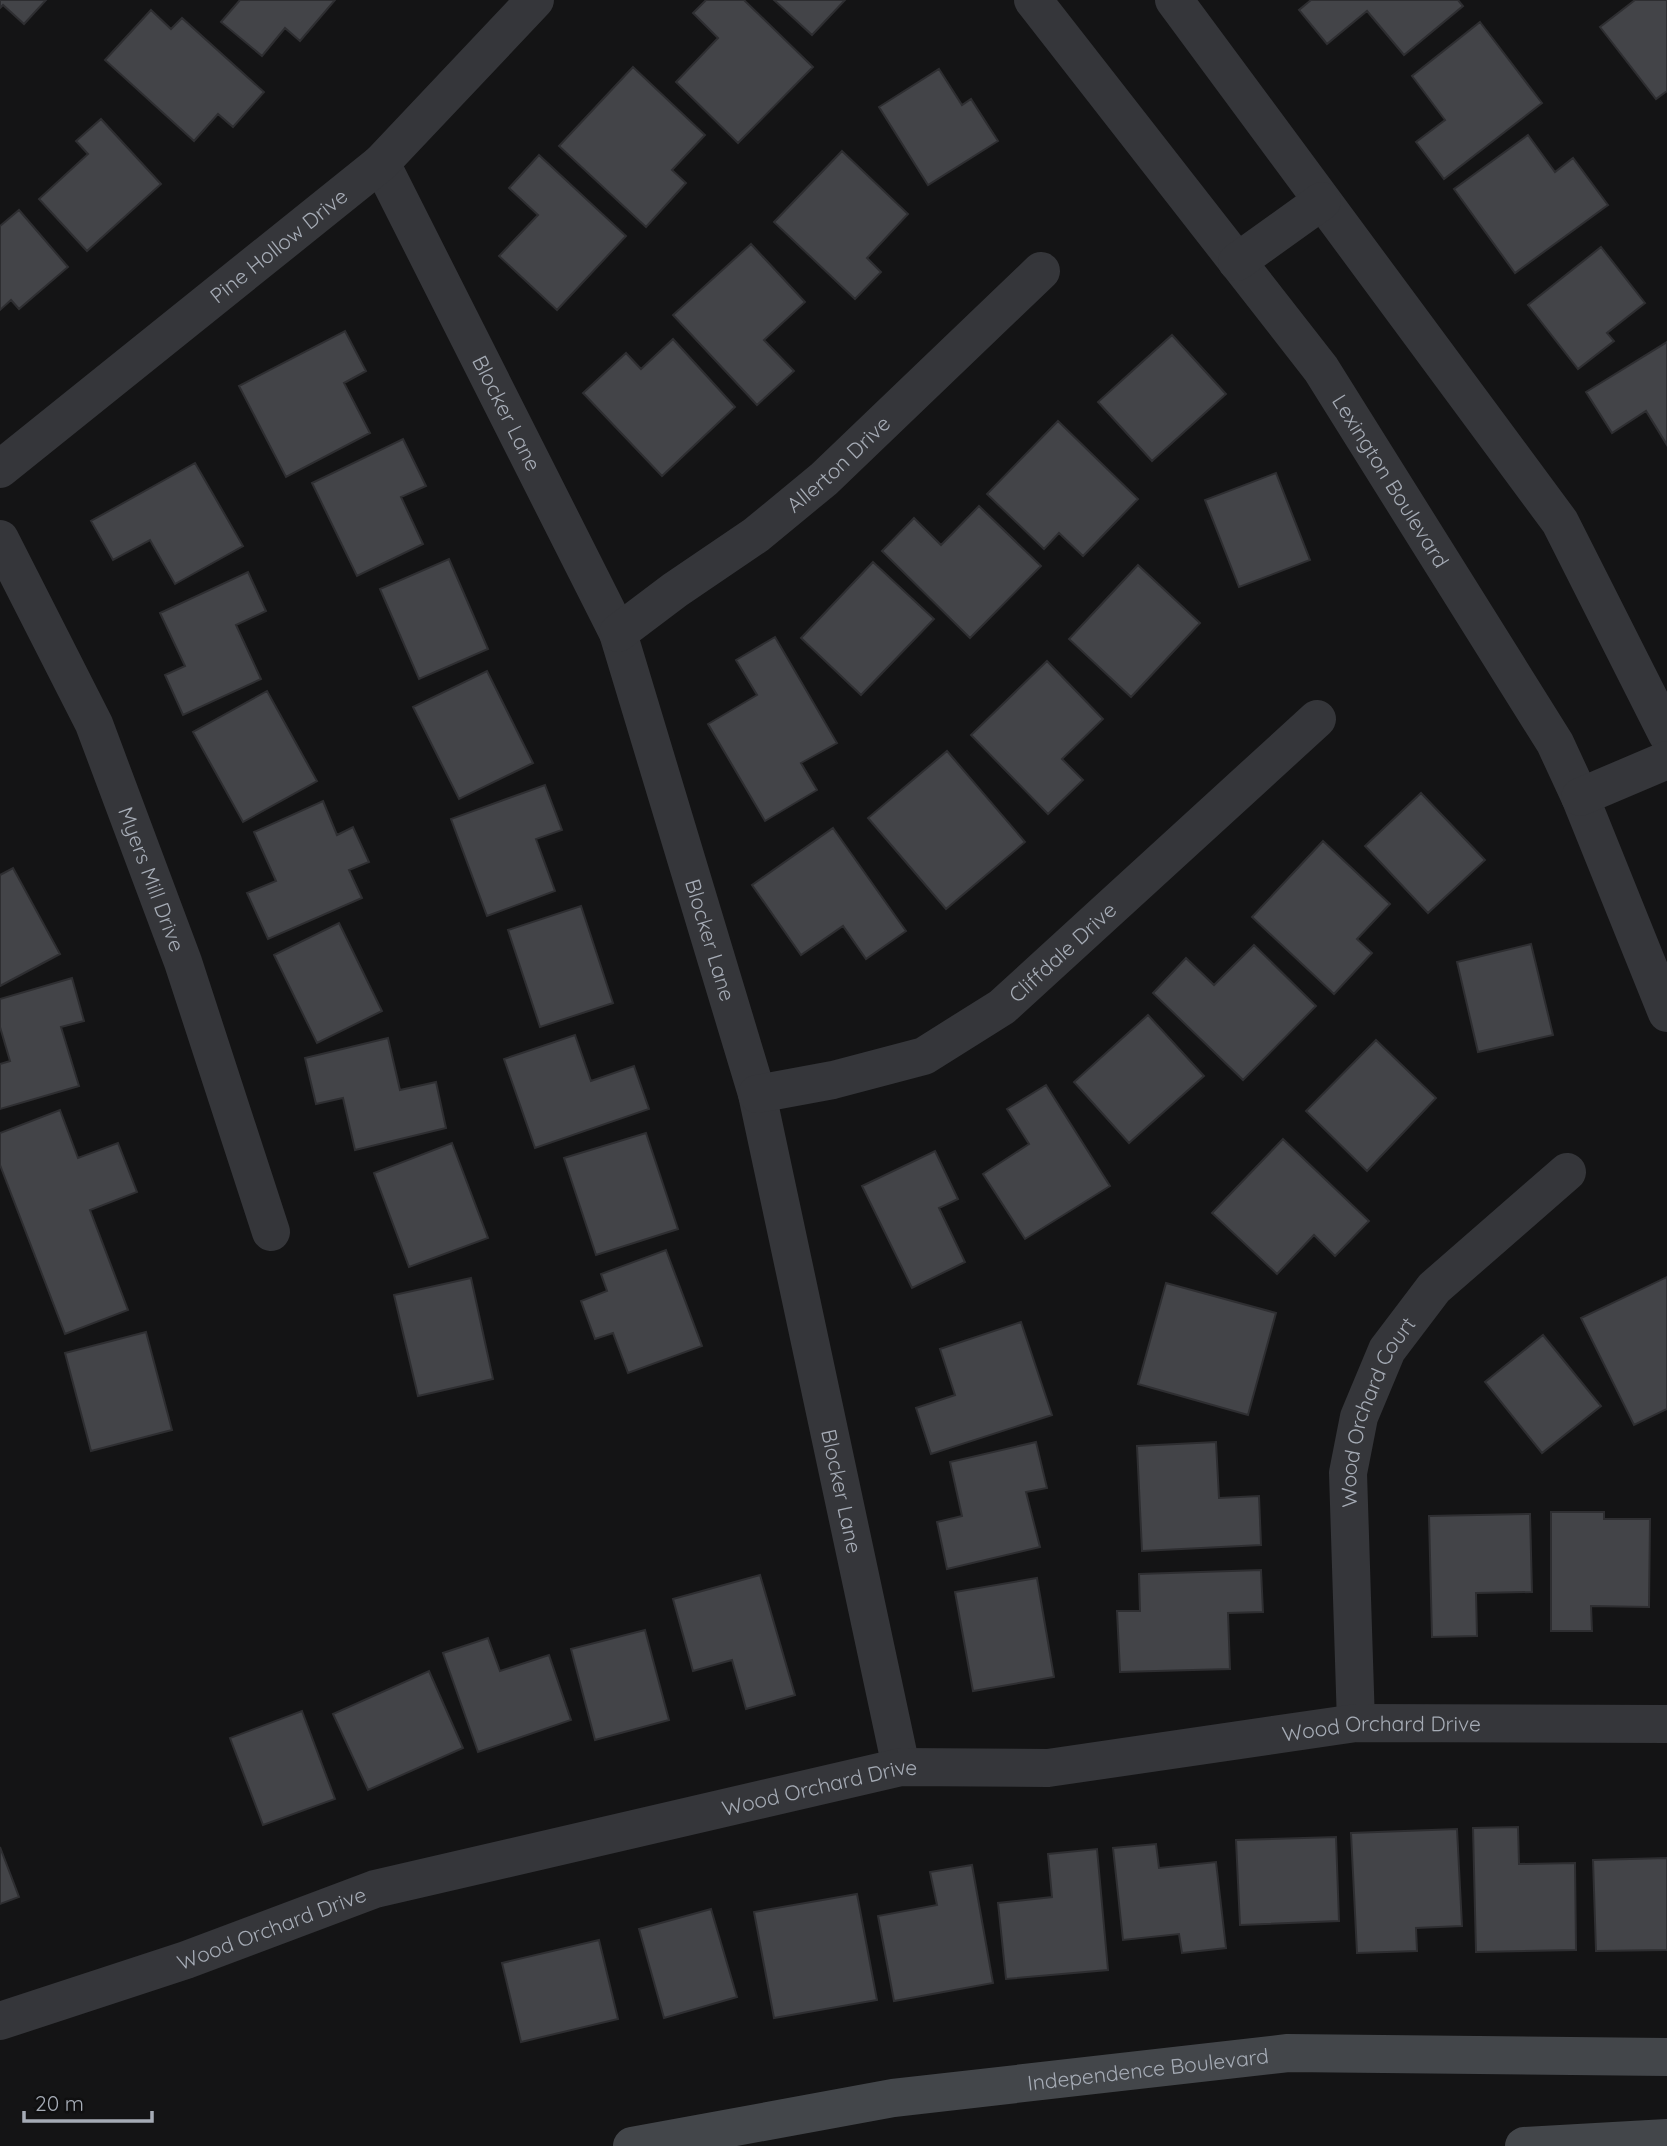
<svg xmlns="http://www.w3.org/2000/svg" width="1667" height="2146" viewBox="0 0 1667 2146" font-family="Quicksand,sans-serif">
<rect width="100%" height="100%" fill="#141415"/>
<path fill="#434448" stroke="#2e2e31" stroke-width="2" d="M 0,0 L 46,0 L 24,24 L 3,5 L 0,8 Z
M 240,0 L 335,0 L 300,41 L 285,28 L 262,56 L 221,22 Z
M 706,0 L 744,0 L 813,67 L 738,143 L 676,82 L 718,38 L 693,13 Z
M 774,0 L 845,0 L 812,35 Z
M 1311,0 L 1458,0 L 1463,6 L 1404,55 L 1367,11 L 1327,44 L 1299,10 Z
M 1635,0 L 1667,0 L 1667,91 L 1656,99 L 1600,27 Z
M 151,10 L 171,29 L 182,18 L 264,92 L 233,127 L 218,114 L 194,141 L 105,60 Z
M 1480,22 L 1542,103 L 1444,179 L 1416,142 L 1445,120 L 1412,76 Z
M 633,67 L 705,135 L 672,170 L 686,183 L 646,227 L 559,146 Z
M 939,69 L 962,105 L 971,99 L 998,141 L 928,185 L 879,107 Z
M 101,119 L 161,184 L 87,251 L 39,199 L 88,154 L 76,141 Z
M 1528,135 L 1555,172 L 1573,158 L 1608,205 L 1515,273 L 1454,189 Z
M 842,151 L 908,214 L 867,258 L 881,272 L 855,299 L 774,222 Z
M 539,155 L 626,236 L 557,310 L 499,256 L 538,215 L 509,188 Z
M 19,210 L 68,267 L 19,309 L 11,300 L 0,310 L 0,226 Z
M 751,244 L 805,302 L 764,340 L 794,371 L 757,405 L 673,315 Z
M 1601,247 L 1645,303 L 1607,333 L 1614,341 L 1578,369 L 1528,305 Z
M 345,331 L 366,371 L 344,383 L 370,433 L 286,477 L 239,386 Z
M 1172,335 L 1226,394 L 1152,461 L 1098,402 Z
M 673,339 L 735,407 L 662,476 L 583,393 L 626,353 L 641,369 Z
M 1667,342 L 1667,445 L 1646,411 L 1612,433 L 1586,392 Z
M 1058,421 L 1138,499 L 1083,556 L 1059,533 L 1044,549 L 987,494 Z
M 403,439 L 426,486 L 401,497 L 423,544 L 357,576 L 312,483 Z
M 195,463 L 243,546 L 175,584 L 150,540 L 113,560 L 91,521 Z
M 1276,473 L 1310,560 L 1239,587 L 1205,500 Z
M 979,506 L 1041,566 L 970,638 L 882,551 L 914,518 L 941,545 Z
M 449,559 L 488,649 L 419,679 L 380,589 Z
M 873,562 L 934,619 L 861,695 L 801,638 Z
M 1138,565 L 1200,623 L 1131,697 L 1069,639 Z
M 248,572 L 266,611 L 236,625 L 261,679 L 183,715 L 165,675 L 185,666 L 160,613 Z
M 775,637 L 837,743 L 801,763 L 817,790 L 765,821 L 708,724 L 757,695 L 736,660 Z
M 1047,661 L 1103,719 L 1062,759 L 1083,780 L 1048,814 L 971,735 Z
M 487,671 L 533,763 L 459,799 L 413,707 Z
M 267,691 L 317,781 L 243,822 L 193,732 Z
M 947,751 L 1025,842 L 946,909 L 868,818 Z
M 545,785 L 562,830 L 536,839 L 555,891 L 487,916 L 451,819 Z
M 1421,793 L 1485,860 L 1428,913 L 1365,846 Z
M 323,801 L 337,835 L 353,827 L 369,862 L 349,870 L 362,898 L 268,939 L 247,893 L 276,881 L 254,832 Z
M 833,828 L 906,931 L 866,959 L 843,926 L 801,955 L 752,885 Z
M 1323,841 L 1390,904 L 1357,939 L 1372,953 L 1334,994 L 1252,917 Z
M 13,868 L 60,954 L 0,986 L 0,875 Z
M 581,906 L 613,1003 L 540,1027 L 508,930 Z
M 339,923 L 382,1011 L 317,1043 L 274,955 Z
M 1531,944 L 1553,1035 L 1478,1052 L 1457,962 Z
M 1254,945 L 1316,1006 L 1243,1080 L 1153,993 L 1186,958 L 1214,985 Z
M 72,978 L 84,1021 L 61,1027 L 79,1086 L 0,1109 L 0,1064 L 10,1061 L 0,1027 L 0,999 Z
M 1148,1015 L 1204,1076 L 1129,1143 L 1074,1082 Z
M 575,1035 L 591,1081 L 634,1066 L 649,1109 L 535,1148 L 504,1059 Z
M 388,1038 L 400,1090 L 436,1082 L 446,1128 L 355,1150 L 343,1098 L 316,1104 L 305,1058 Z
M 1376,1040 L 1436,1098 L 1367,1171 L 1306,1111 Z
M 1046,1085 L 1110,1186 L 1025,1239 L 983,1174 L 1029,1144 L 1007,1109 Z
M 60,1110 L 78,1158 L 118,1143 L 137,1192 L 90,1210 L 128,1310 L 65,1334 L 0,1165 L 0,1133 Z
M 646,1133 L 678,1229 L 596,1255 L 564,1158 Z
M 1283,1139 L 1369,1221 L 1335,1256 L 1314,1235 L 1277,1274 L 1212,1213 Z
M 452,1143 L 488,1238 L 409,1267 L 374,1173 Z
M 935,1151 L 958,1199 L 939,1208 L 965,1262 L 912,1288 L 862,1186 Z
M 666,1250 L 702,1346 L 628,1373 L 613,1333 L 595,1339 L 581,1301 L 607,1291 L 601,1274 Z
M 1667,1277 L 1667,1409 L 1634,1425 L 1581,1318 Z
M 471,1278 L 493,1379 L 418,1396 L 394,1295 Z
M 1166,1283 L 1276,1313 L 1248,1415 L 1138,1384 Z
M 1021,1322 L 1052,1415 L 931,1454 L 916,1408 L 955,1395 L 940,1349 Z
M 146,1332 L 172,1430 L 91,1451 L 65,1353 Z
M 1543,1335 L 1601,1406 L 1542,1453 L 1485,1382 Z
M 1036,1442 L 1047,1488 L 1026,1492 L 1040,1547 L 947,1569 L 937,1522 L 962,1516 L 950,1462 Z
M 1216,1442 L 1219,1498 L 1259,1496 L 1261,1545 L 1142,1551 L 1137,1446 Z
M 1551,1512 L 1604,1512 L 1604,1519 L 1650,1519 L 1649,1607 L 1591,1606 L 1592,1631 L 1551,1631 Z
M 1530,1514 L 1532,1592 L 1476,1593 L 1477,1636 L 1432,1637 L 1429,1516 Z
M 1261,1570 L 1263,1612 L 1228,1613 L 1230,1669 L 1120,1672 L 1117,1611 L 1140,1611 L 1139,1574 Z
M 760,1575 L 795,1695 L 746,1709 L 732,1660 L 693,1671 L 673,1599 Z
M 1037,1578 L 1054,1677 L 973,1691 L 955,1592 Z
M 645,1630 L 669,1720 L 595,1740 L 571,1649 Z
M 488,1638 L 500,1671 L 549,1655 L 571,1720 L 478,1752 L 443,1653 Z
M 429,1671 L 463,1748 L 368,1790 L 333,1714 Z
M 302,1711 L 335,1799 L 263,1825 L 230,1738 Z
M 1518,1827 L 1519,1864 L 1575,1863 L 1576,1950 L 1476,1952 L 1473,1828 Z
M 1457,1829 L 1462,1926 L 1416,1928 L 1417,1951 L 1357,1953 L 1351,1833 Z
M 1336,1837 L 1339,1921 L 1240,1925 L 1236,1840 Z
M 1156,1844 L 1159,1868 L 1216,1862 L 1226,1948 L 1182,1953 L 1179,1934 L 1123,1940 L 1113,1848 Z
M 0,1847 L 19,1897 L 0,1904 Z
M 1097,1849 L 1108,1970 L 1006,1979 L 998,1903 L 1052,1897 L 1048,1854 Z
M 1667,1858 L 1667,1950 L 1596,1951 L 1593,1860 Z
M 972,1865 L 993,1983 L 894,2001 L 878,1916 L 937,1905 L 930,1872 Z
M 857,1894 L 877,2000 L 774,2018 L 754,1912 Z
M 711,1909 L 737,1997 L 664,2018 L 639,1929 Z
M 599,1940 L 618,2019 L 521,2042 L 502,1963 Z"/>
<g fill="none" stroke-linecap="round" stroke-linejoin="round">
<g stroke="#35363a" stroke-width="38">
<path id="s1" d="M 381,163 L 618,633 L 757,1094 L 901,1767"/>
<path id="s2" d="M 0,469 L 381,163 L 535,0"/>
<path id="s3" d="M 0,539 L 94,724 L 183,962 L 271,1232"/>
<path id="s4" d="M 618,633 L 675,590 L 756,535 L 824,479 L 1041,271"/>
<path id="s5" d="M 757,1094 L 833,1080 L 924,1056 L 1002,1007 L 1317,719"/>
<path id="s6" d="M 1356,1723 L 1348,1473 L 1359,1417 L 1387,1350 L 1434,1288 L 1567,1172"/>
<path id="s7" d="M 0,2021 L 186,1960 L 375,1889 L 901,1767 L 1048,1768 L 1356,1723 L 1667,1724"/>
</g>
<g stroke="#35363a" stroke-width="38">
<path id="s8" d="M 1033,0 L 1321,369 L 1555,743 L 1580,797 L 1667,1013"/>
<path d="M 1174,0 L 1560,522 L 1667,734"/>
<path d="M 1237,262 L 1322,201"/>
<path d="M 1580,797 L 1667,760"/>
</g>
<g stroke="#43464a" stroke-width="38">
<path id="s9" d="M 632,2146 L 893,2098 L 1288,2053 L 1667,2057"/>
<path d="M 1524,2146 L 1667,2138"/>
</g>
</g>
<g text-anchor="middle" dominant-baseline="central" stroke-width="5" stroke-linejoin="round" paint-order="stroke">
<g font-size="21" fill="#a6acb6" stroke="#0f0f10">
<text stroke="none"><textPath href="#s2" startOffset="357">Pine Hollow Drive</textPath></text>
<text stroke="none"><textPath href="#s1" startOffset="280">Blocker Lane</textPath></text>
<text stroke="none"><textPath href="#s4" startOffset="278">Allerton Drive</textPath></text>
<text stroke="none"><textPath href="#s8" startOffset="600">Lexington Boulevard</textPath></text>
<text stroke="none"><textPath href="#s3" startOffset="373">Myers Mill Drive</textPath></text>
<text stroke="none"><textPath href="#s1" startOffset="847">Blocker Lane</textPath></text>
<text stroke="none"><textPath href="#s5" startOffset="345">Cliffdale Drive</textPath></text>
<text stroke="none"><textPath href="#s6" startOffset="317">Wood Orchard Court</textPath></text>
<text stroke="none"><textPath href="#s1" startOffset="1414">Blocker Lane</textPath></text>
<text stroke="none"><textPath href="#s7" startOffset="1421">Wood Orchard Drive</textPath></text>
<text stroke="none"><textPath href="#s7" startOffset="854">Wood Orchard Drive</textPath></text>
<text stroke="none"><textPath href="#s7" startOffset="287">Wood Orchard Drive</textPath></text>
<text stroke="none"><textPath href="#s9" startOffset="522">Independence Boulevard</textPath></text>
</g>
</g>
<path d="M24 2111v10h128v-10" fill="none" stroke="#a6acb6" stroke-width="3.5"/>
<text x="35" y="2111" font-size="21" fill="#a6acb6" stroke="#0f0f10" stroke-width="5" paint-order="stroke">20 m</text>
</svg>
